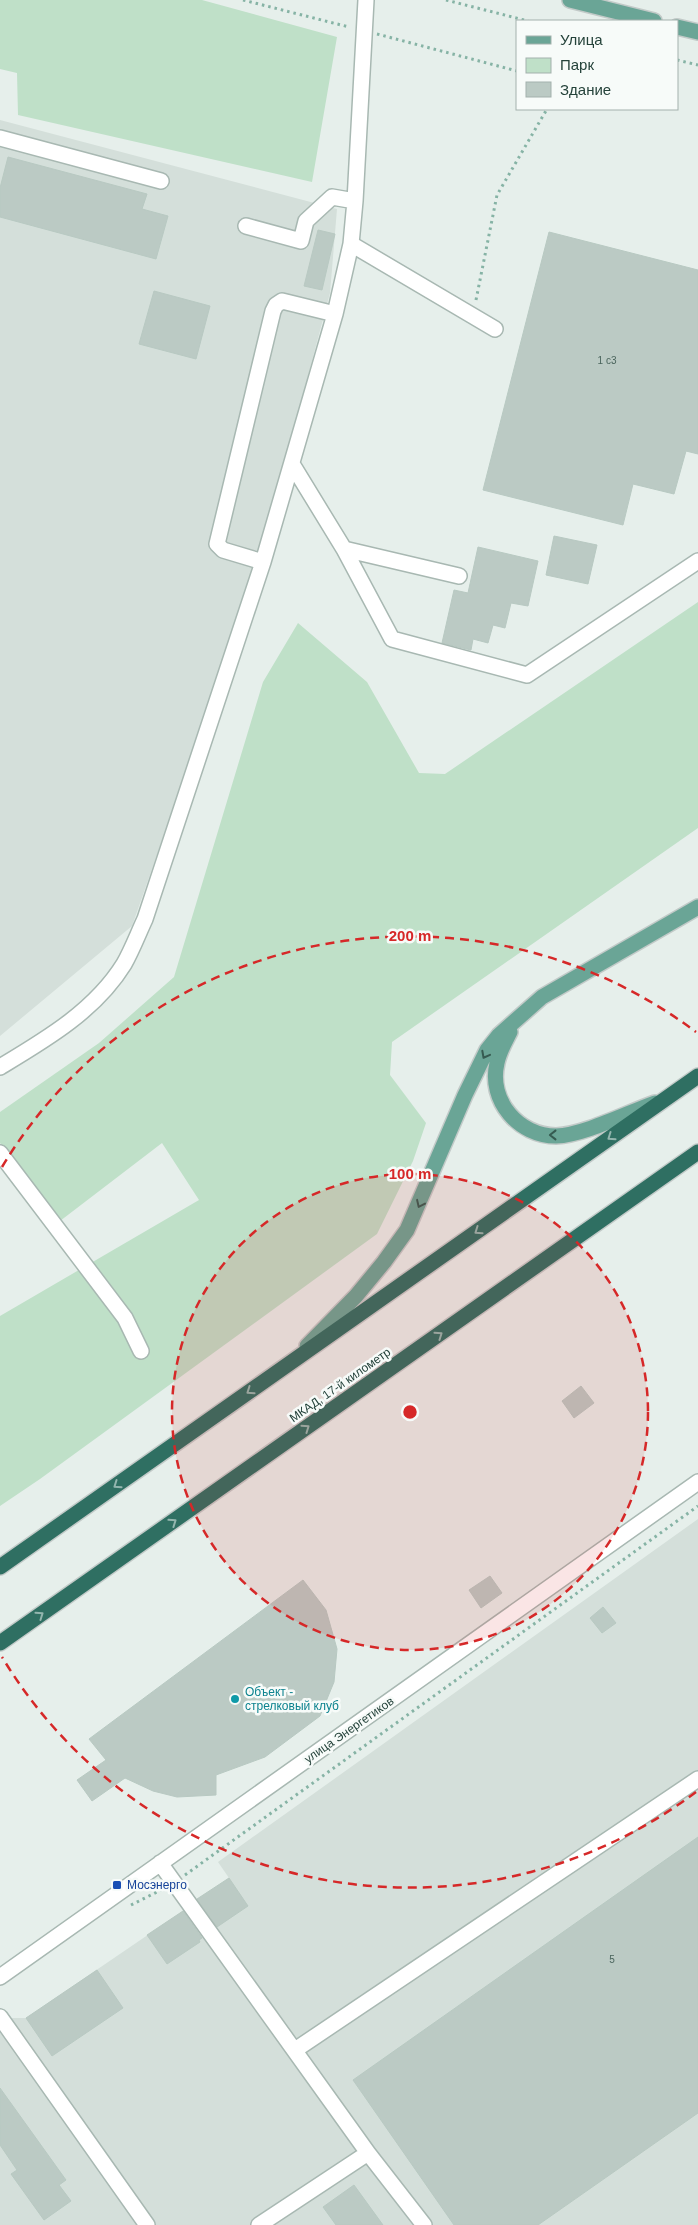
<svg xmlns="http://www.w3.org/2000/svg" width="698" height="2225" viewBox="0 0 698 2225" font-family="Arial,sans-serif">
<rect width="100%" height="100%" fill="#e6efeb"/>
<path fill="#d4dfda" d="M 0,120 L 337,209 L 330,293 L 255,575 L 132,926 L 0,1036 Z
M 698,1519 L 698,2225 L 0,2225 L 0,2018 L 26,2018 L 180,1913 L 229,1878 L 218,1862 Z"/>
<path fill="#bfe0c8" d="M 0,0 L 202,0 L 337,37 L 312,182 L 18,115 L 17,73 L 0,69 Z
M 698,602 L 698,828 L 392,1042 L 390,1075 L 426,1123 L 413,1161 L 377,1234 L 40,1479 L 0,1506 L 0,1316 L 199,1200 L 162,1143 L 60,1221 L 0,1143 L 0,1112 L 99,1043 L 174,977 L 263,682 L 298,623 L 367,682 L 419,773 L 445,774 Z"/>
<path fill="#bbcac4" stroke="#b8c9c2" d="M 8,157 L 147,194 L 142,209 L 168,216 L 156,259 L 0,217 L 0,188 Z
M 318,230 L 335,234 L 322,290 L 304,286 Z
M 549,232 L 698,270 L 698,454 L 686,451 L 674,494 L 633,484 L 623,525 L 483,490 Z
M 154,291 L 210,306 L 196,359 L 139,344 Z
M 554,536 L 597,545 L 588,584 L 546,575 Z
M 478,547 L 538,561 L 528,606 L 511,603 L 505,628 L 493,625 L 488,643 L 473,639 L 471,650 L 442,643 L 454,590 L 468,593 Z
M 581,1386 L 594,1403 L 574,1418 L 562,1401 Z
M 490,1576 L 502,1593 L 481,1608 L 469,1590 Z
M 303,1580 L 326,1610 L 337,1649 L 334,1682 L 320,1716 L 265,1757 L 216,1775 L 216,1795 L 177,1797 L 153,1791 L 125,1778 L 92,1801 L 77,1780 L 106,1760 L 89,1739 Z
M 603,1607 L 616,1623 L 602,1633 L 590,1618 Z
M 698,1837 L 698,2113 L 538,2225 L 454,2225 L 353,2080 Z
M 229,1878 L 248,1906 L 217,1927 L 197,1899 Z
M 183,1911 L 202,1938 L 199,1940 L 200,1942 L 167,1964 L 147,1935 Z
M 97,1970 L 123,2008 L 52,2056 L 26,2018 Z
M 0,2088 L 66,2180 L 59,2185 L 71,2201 L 44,2220 L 11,2174 L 17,2170 L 0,2145 Z
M 354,2185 L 383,2225 L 336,2225 L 323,2207 Z"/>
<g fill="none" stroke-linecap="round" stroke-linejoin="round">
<defs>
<path id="minor" d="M 0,138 L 161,181
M 246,226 L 301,241 L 306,221 L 332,197 L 355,201
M 351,244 L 495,329
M 292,464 L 344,549 L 459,576
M 344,549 L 392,639 L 527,675 L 698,561
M 263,562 L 223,550 L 217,544 L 273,311 L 276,305 L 282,301 L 335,314
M 0,1067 C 45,1040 95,1011 124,964 C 132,950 138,934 145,919 L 263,562 L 335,314 L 351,244 L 355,201 L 366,0
M 0,1153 L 125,1318 L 141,1351
M 160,1863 L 368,2153 L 259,2225
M 0,1977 L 698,1482
M 0,2017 L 147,2225
M 295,2050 L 698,1779
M 368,2153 L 424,2225"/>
<path id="major" d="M 570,0 L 654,21
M 677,27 L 698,32
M 510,1032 C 505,1042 499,1052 497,1063 C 488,1101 519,1136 556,1136 C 584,1135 627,1113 655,1103
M 307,1346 L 356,1296 L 384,1262 L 407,1230 L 465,1095 L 487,1050 L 499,1035 L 542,997 L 698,907"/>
<path id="highway" d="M 0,1567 L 698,1076
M 0,1643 L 698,1152"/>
</defs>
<use href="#minor" stroke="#a8b8b2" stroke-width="18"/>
<use href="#major" stroke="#c2cac8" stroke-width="18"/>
<use href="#highway" stroke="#c2cac8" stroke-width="18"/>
<path stroke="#86b3a5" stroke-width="3" stroke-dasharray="2.5 4" stroke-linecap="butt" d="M 243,0 L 349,27
M 446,0 L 528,21
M 377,34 L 517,71
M 677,60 L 698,65
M 476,300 L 497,195 L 547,109
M 185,1875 L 698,1506
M 131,1905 L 161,1890"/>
<use href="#minor" stroke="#fff" stroke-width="15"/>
<use href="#major" stroke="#6aa596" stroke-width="15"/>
<use href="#highway" stroke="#2f6f62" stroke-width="15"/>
</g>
<defs><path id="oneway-chevron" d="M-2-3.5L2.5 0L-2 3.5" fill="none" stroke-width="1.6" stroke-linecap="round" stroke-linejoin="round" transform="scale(1.25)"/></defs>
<g stroke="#365b51">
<use href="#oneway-chevron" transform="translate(485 1055) rotate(118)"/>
<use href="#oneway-chevron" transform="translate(553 1135) rotate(-180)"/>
<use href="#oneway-chevron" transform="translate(420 1204) rotate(115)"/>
</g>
<g stroke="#93b5ae">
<use href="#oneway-chevron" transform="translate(611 1137) rotate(145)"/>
<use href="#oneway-chevron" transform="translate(478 1231) rotate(145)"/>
<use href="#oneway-chevron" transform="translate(439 1335) rotate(-35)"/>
<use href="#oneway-chevron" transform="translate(250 1391) rotate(145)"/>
<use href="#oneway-chevron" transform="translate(306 1428) rotate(-35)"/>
<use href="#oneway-chevron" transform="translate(117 1485) rotate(145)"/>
<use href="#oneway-chevron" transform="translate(173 1522) rotate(-35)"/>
<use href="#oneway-chevron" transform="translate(40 1615) rotate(-35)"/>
</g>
<circle cx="410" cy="1412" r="238" fill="#d62828" fill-opacity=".12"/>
<g fill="none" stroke="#d62828" stroke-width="2.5" stroke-dasharray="9 6">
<circle cx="410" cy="1412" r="238"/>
<path d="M696 1792A476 476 0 0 1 2 1657M2 1167A476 476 0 0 1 696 1032"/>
</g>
<circle fill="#0f9aa8" stroke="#f7fbf9" stroke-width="2" cx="235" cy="1699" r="5"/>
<rect fill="#1a4fb4" stroke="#f7fbf9" stroke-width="2" x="112" y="1880" width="10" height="10" rx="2.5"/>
<g text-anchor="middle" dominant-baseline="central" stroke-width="5" stroke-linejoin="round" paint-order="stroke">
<g font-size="10" fill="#4a645c">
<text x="607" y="360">1 с3</text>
<text x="612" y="1959">5</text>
</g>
<g font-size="12" fill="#24423a" stroke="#f7fbf9">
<text transform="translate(340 1385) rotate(-35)">МКАД, 17-й километр</text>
<text transform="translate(349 1730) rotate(-35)">улица Энергетиков</text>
</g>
<g font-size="12" fill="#0d838f" stroke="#f7fbf9" text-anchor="start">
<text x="245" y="1692">Объект -<tspan x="245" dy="14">стрелковый клуб</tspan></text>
</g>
<g font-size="12" fill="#164399" stroke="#f7fbf9" text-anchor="start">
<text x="127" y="1885">Мосэнерго</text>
</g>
</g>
<circle cx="410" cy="1412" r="8" fill="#d62828" stroke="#f7fbf9" stroke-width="2.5"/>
<g font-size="15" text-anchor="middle" font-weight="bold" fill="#d62828" stroke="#f7fbf9" stroke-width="5" stroke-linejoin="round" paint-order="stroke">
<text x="410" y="941">200 m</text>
<text x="410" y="1179">100 m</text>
</g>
<rect x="516" y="20" width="162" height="90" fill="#f7fbf9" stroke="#a3b1ad"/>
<rect x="526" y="36" width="25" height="8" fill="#6aa596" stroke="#a3b1ad"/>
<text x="560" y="45" font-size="15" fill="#24423a">Улица</text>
<rect x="526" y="58" width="25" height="15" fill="#bfe0c8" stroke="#a3b1ad"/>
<text x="560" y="70" font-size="15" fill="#24423a">Парк</text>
<rect x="526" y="82" width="25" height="15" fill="#bbcac4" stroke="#a3b1ad"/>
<text x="560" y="95" font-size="15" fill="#24423a">Здание</text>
</svg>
